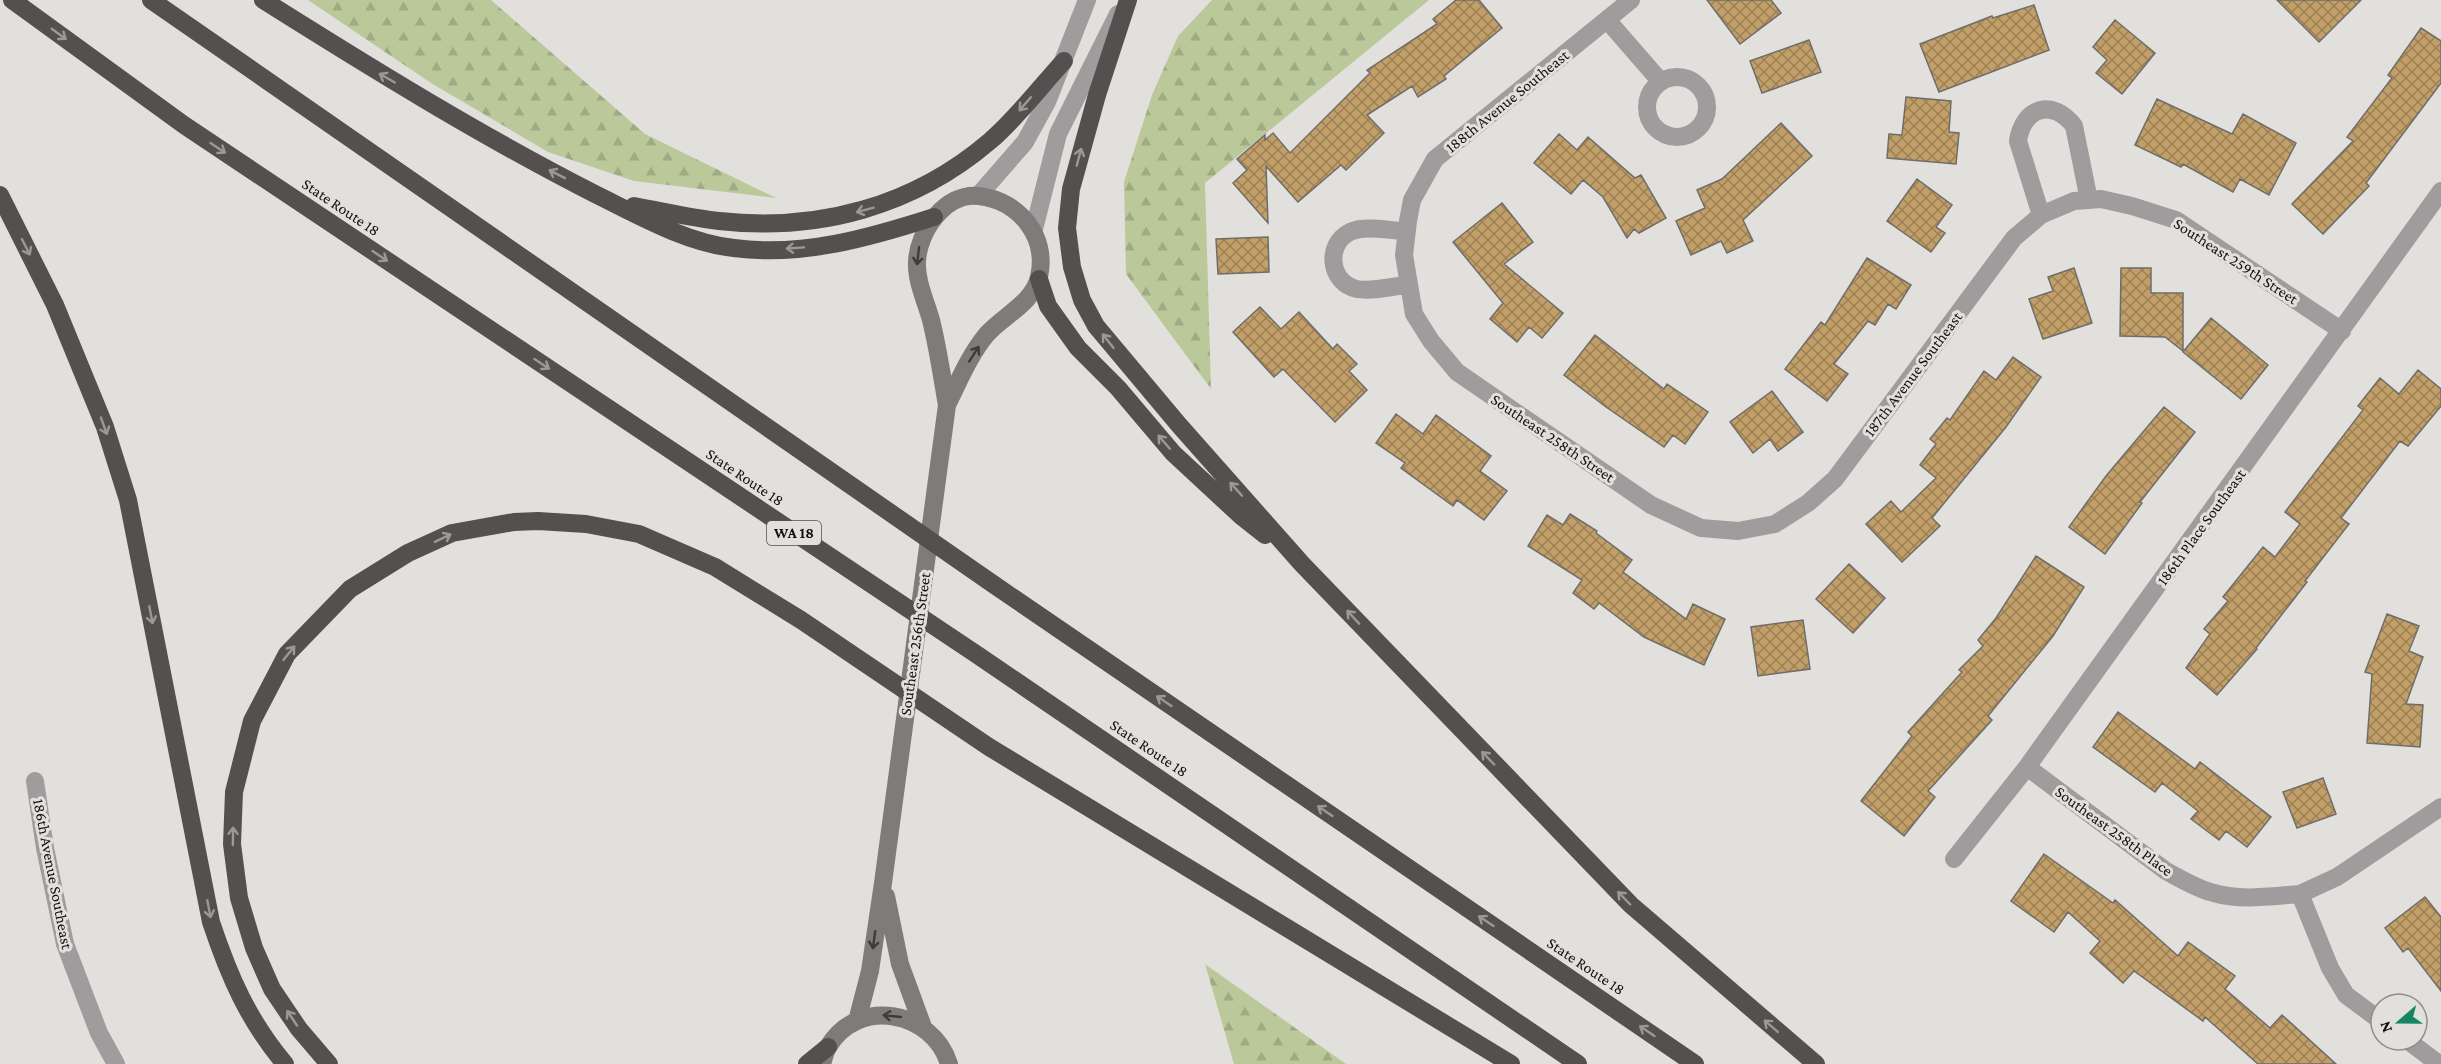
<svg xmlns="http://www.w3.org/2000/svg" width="2441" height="1064" viewBox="0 0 2441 1064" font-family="'Crimson Pro',serif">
<defs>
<pattern id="forest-firs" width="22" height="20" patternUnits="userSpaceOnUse" patternTransform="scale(1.5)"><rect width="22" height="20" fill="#bbc899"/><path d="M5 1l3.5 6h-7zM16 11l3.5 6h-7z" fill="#a0ab83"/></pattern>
<pattern id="building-cross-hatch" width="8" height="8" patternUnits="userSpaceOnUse" patternTransform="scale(1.5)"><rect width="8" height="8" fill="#c29f68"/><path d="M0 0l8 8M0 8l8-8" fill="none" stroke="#9c8054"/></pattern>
</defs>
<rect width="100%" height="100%" fill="#e2e0dd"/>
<path fill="url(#forest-firs)" d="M 308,0 L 491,0 L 645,134 L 776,198 L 634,181 L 548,152 L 431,83 Z
M 1212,0 L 1429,0 L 1205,183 L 1211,389 L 1126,274 L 1124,182 L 1152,95 L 1178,36 Z
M 1205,964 L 1346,1064 L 1234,1064 Z"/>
<path fill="url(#building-cross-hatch)" stroke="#6f6d6a" stroke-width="1.5" d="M 1456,0 L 1479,0 L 1502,28 L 1444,76 L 1446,79 L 1418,97 L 1412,86 L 1367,115 L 1384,133 L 1346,170 L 1341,165 L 1298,202 L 1266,166 L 1268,223 L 1233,183 L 1247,170 L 1237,159 L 1265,135 L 1265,140 L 1273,133 L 1290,153 L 1370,73 L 1367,70 L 1437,24 L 1433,19 Z
M 1707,0 L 1771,0 L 1781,13 L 1740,44 Z
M 2277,0 L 2361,0 L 2319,42 Z
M 2034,5 L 2049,50 L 1939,92 L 1920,44 L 1992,16 L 1993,18 Z
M 2115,20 L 2155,53 L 2122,94 L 2096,73 L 2107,60 L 2093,47 Z
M 2421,28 L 2441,41 L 2441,83 L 2366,183 L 2369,186 L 2323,234 L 2292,204 L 2353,141 L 2347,137 L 2392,78 L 2388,75 Z
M 1809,40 L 1821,72 L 1762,93 L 1750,61 Z
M 1906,97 L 1951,101 L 1949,132 L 1959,133 L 1956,164 L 1887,158 L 1889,134 L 1902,135 Z
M 2157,99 L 2232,134 L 2243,114 L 2296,143 L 2269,195 L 2240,179 L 2233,192 L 2183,164 L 2181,167 L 2135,145 Z
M 1781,123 L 1812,156 L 1743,220 L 1753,241 L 1727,253 L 1721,241 L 1691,255 L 1676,221 L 1705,208 L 1697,190 L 1722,179 Z
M 1559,134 L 1577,150 L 1588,137 L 1635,178 L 1641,175 L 1666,218 L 1639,233 L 1634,229 L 1627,238 L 1603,197 L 1583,180 L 1571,194 L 1534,163 Z
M 1917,179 L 1952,205 L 1936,227 L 1945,233 L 1931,252 L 1887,221 Z
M 1502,203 L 1533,242 L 1504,264 L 1563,313 L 1542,338 L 1529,327 L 1517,342 L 1490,319 L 1503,303 L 1453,242 Z
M 1268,237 L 1269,272 L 1218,274 L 1216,239 Z
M 1867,258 L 1911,285 L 1896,309 L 1888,304 L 1875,325 L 1868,321 L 1834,364 L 1848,374 L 1827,401 L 1785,369 L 1821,322 L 1825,325 Z
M 2074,268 L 2092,323 L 2043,339 L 2029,299 L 2053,291 L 2048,277 Z
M 2121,268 L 2151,268 L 2151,293 L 2183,293 L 2183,351 L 2165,337 L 2120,336 Z
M 1260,307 L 1281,329 L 1299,312 L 1333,349 L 1337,344 L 1357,364 L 1349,371 L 1367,390 L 1335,422 L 1283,369 L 1274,377 L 1233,332 Z
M 2211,318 L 2268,365 L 2241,399 L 2183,352 Z
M 1595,335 L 1664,389 L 1667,384 L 1708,412 L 1685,444 L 1673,435 L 1664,447 L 1606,407 L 1564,375 Z
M 2013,357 L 2041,377 L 2006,427 L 1932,518 L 1940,526 L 1902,562 L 1866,524 L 1891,501 L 1901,512 L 1936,478 L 1920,465 L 1936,444 L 1930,439 L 1947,418 L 1950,420 L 1984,371 L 1996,380 Z
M 2418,370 L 2441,389 L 2441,406 L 2408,446 L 2400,441 L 2341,518 L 2349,524 L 2305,581 L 2307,582 L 2256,648 L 2257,649 L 2217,695 L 2186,668 L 2210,634 L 2204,629 L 2228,601 L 2223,597 L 2263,547 L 2275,557 L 2300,524 L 2285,512 L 2363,410 L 2358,406 L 2380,378 L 2399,394 Z
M 1772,391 L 1803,432 L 1778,451 L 1770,439 L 1753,453 L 1730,422 Z
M 2164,407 L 2195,432 L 2140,502 L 2142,503 L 2105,554 L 2069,527 L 2106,476 Z
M 1396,414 L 1423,434 L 1436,415 L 1491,456 L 1480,471 L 1507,491 L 1484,520 L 1457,500 L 1453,506 L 1401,468 L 1405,463 L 1376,443 Z
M 1570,514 L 1597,531 L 1596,533 L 1632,560 L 1623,572 L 1686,619 L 1693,604 L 1725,619 L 1704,665 L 1644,637 L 1599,603 L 1594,609 L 1573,593 L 1582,580 L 1528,546 L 1547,515 L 1563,525 Z
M 2036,556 L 2084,587 L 2053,636 L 1988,716 L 1992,720 L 1928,791 L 1935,797 L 1904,836 L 1861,801 L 1912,736 L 1908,732 L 1962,672 L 1959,670 L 1983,646 L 1978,640 L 1996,618 Z
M 1849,564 L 1885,598 L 1853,633 L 1816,599 Z
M 2387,614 L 2419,626 L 2409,651 L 2423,657 L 2406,704 L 2423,705 L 2420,747 L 2367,743 L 2372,674 L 2365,672 Z
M 1803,620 L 1810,669 L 1758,676 L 1751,627 Z
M 2118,712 L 2195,769 L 2200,762 L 2271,817 L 2247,847 L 2226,831 L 2219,840 L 2191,819 L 2198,811 L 2162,783 L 2155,792 L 2093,747 Z
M 2323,778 L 2336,814 L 2297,828 L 2283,792 Z
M 2044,854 L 2113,903 L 2115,900 L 2178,956 L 2188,942 L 2235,976 L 2225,989 L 2270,1028 L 2282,1015 L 2336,1064 L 2258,1064 L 2205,1017 L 2203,1021 L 2134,971 L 2123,983 L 2090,953 L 2100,941 L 2068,912 L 2054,932 L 2011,901 Z
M 2425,897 L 2441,917 L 2441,991 L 2408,948 L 2403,952 L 2385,928 Z"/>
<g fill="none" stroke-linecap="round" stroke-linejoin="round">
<path stroke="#9e9c9c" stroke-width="18" d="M 1631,0 L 1435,159 L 1412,200 L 1408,221 L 1404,255 L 1414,314 L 1431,341 L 1457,372 L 1651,505 L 1701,528 L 1738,531 L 1775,524 L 1808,503 L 1835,479 L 2014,238 L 2041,215 L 2074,201 L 2101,199 L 2132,206 L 2176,220 L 2342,331
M 1608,21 L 1661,82
M1647 107a30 30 0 1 1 60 0a30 30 0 1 1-60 0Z
M 978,196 L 1025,142 L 1047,102 L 1087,0
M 2041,215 L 2018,141 C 2023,107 2053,98 2074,126 L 2089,200
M 1034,229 L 1058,134 L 1118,14
M 1406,231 C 1390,231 1366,225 1350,232 C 1325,244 1329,283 1357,289 C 1373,292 1392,286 1408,285
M 2027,767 L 2166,871 C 2181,879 2197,889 2214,893 C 2241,901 2272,896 2300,894 L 2330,968 L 2346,995 L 2381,1021
M 35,781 L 45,848 L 65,944 L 99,1033 L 116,1064
M 1954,859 L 2027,767 L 2441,191
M 2300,894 L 2337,877 L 2441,807
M 2407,1040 L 2439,1064"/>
<path stroke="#7e7b7a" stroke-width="18" d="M 886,896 L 900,964 L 923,1027
M 857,1021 L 870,971 L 883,883 L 947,405 C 942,377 938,348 931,320 C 926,302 916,281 917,262 C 918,232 945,192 979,196 C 1020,201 1048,237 1039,277 C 1033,303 1003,316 987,334 C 970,354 959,381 947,405
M 822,1064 C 824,1058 825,1052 828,1047 C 858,996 933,1011 949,1064"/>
<path stroke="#54504f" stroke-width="18" d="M 12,0 L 184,125 L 976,654 L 1578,1064
M 151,0 L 993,584 L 1695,1064
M 263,0 C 371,68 481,136 595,194 C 638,215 686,243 734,248 C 802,257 869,238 934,217
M 1128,0 L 1097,95 L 1071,189 L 1067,228 L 1072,267 L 1082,300 L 1096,326 L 1179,425 L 1302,564 L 1631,905 L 1816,1064
M 0,195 L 55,305 L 105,427 L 128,500 L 211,922 C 229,976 248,1020 285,1064
M 634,206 C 662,211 691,218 719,221 C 819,232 914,206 990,141 C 1017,118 1040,87 1064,61
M 1039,279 L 1048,306 L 1078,348 L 1118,388 L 1173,453 L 1241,516 L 1265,535
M 329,1064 L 299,1029 L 272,989 L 254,948 L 239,898 L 232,844 L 234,792 L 252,721 L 287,654 L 350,589 L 408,553 L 452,533 L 514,522 L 538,521 L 586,524 L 639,534 L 715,567 L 801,620 L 989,747 L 1511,1064
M 807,1064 L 828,1047"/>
</g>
<defs><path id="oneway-shaft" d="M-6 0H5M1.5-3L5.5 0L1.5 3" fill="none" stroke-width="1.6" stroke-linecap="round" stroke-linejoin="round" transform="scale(1.5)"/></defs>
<g stroke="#9b9896">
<use href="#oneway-shaft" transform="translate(59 34) rotate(36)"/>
<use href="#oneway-shaft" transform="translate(387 78) rotate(-150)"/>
<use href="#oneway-shaft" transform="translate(1025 104) rotate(131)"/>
<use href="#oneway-shaft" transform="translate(218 148) rotate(34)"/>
<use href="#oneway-shaft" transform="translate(1079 157) rotate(-75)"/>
<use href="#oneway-shaft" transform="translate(557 174) rotate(-153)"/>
<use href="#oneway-shaft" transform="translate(865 210) rotate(165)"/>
<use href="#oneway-shaft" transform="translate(26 247) rotate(63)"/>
<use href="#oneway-shaft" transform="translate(795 248) rotate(176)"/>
<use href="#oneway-shaft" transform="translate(380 256) rotate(34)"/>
<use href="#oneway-shaft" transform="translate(1108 341) rotate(-128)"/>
<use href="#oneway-shaft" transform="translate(542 364) rotate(34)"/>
<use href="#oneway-shaft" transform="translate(104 426) rotate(70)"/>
<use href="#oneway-shaft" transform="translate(1164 442) rotate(-131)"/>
<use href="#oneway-shaft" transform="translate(1236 489) rotate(-132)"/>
<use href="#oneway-shaft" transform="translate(443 538) rotate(-26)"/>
<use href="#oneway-shaft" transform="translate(151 615) rotate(79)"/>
<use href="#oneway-shaft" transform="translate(1353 617) rotate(-133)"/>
<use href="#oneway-shaft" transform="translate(289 653) rotate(-51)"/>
<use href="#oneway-shaft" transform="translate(1164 701) rotate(-146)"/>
<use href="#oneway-shaft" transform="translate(1488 758) rotate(-134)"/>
<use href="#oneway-shaft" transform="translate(1325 811) rotate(-146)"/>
<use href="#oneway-shaft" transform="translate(233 836) rotate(-89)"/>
<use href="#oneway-shaft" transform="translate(1624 898) rotate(-134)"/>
<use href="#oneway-shaft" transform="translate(209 909) rotate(79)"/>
<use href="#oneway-shaft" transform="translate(1486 921) rotate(-146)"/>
<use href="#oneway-shaft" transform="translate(292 1018) rotate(-124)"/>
<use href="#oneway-shaft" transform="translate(1771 1026) rotate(-139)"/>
<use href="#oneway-shaft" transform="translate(1647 1031) rotate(-146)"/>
</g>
<g stroke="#3e3c3b">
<use href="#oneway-shaft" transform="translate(918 256) rotate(97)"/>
<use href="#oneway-shaft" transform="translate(974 354) rotate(-57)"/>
<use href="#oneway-shaft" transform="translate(874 940) rotate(98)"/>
<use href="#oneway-shaft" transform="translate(892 1016) rotate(-174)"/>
</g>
<g text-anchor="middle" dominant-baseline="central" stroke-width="6" stroke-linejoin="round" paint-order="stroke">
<rect fill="#e2e0dd" stroke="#51504e" stroke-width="1.5" x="767" y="521" width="54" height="24" rx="4.5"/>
<g font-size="15" font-weight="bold" fill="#131211">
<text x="794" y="533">WA 18</text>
</g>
<g font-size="16" fill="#131211" stroke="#e2e0dd">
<text transform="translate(1507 101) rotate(-39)">188th Avenue Southeast</text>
<text transform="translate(341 207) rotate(34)">State Route 18</text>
<text transform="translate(2236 261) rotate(33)">Southeast 259th Street</text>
<text transform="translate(1913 374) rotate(-53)">187th Avenue Southeast</text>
<text transform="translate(1553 438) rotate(34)">Southeast 258th Street</text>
<text transform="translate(745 477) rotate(34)">State Route 18</text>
<text transform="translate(2201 527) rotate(-54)">186th Place Southeast</text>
<text transform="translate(915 644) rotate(-82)">Southeast 256th Street</text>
<text transform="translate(1149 748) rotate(34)">State Route 18</text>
<text transform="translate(2114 831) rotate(36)">Southeast 258th Place</text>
<text transform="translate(53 874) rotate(79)">186th Avenue Southeast</text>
<text transform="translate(1586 966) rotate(34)">State Route 18</text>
</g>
</g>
<g transform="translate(2399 1022) rotate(250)"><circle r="28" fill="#e2e0dd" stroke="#8f8e8b" stroke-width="1.5"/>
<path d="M0-4.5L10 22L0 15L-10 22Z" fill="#158563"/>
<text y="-9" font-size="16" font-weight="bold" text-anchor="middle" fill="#131211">N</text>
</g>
</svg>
